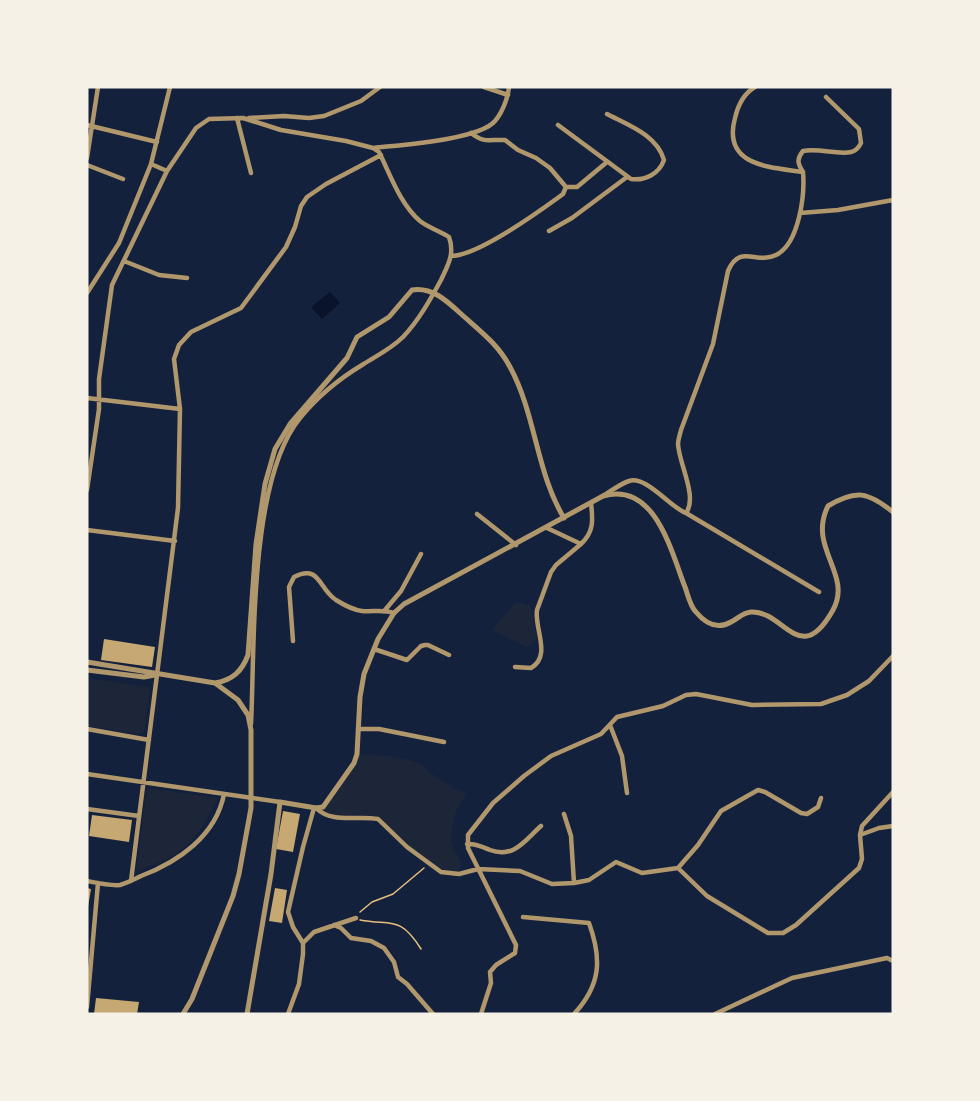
<svg xmlns="http://www.w3.org/2000/svg" width="980" height="1101" viewBox="0 0 980 1101" font-family="Poppins,sans-serif">
<rect width="100%" height="100%" fill="#14213d"/>
<path fill="#1d2539" d="M 516,602 L 531,606 L 537,640 L 527,647 L 492,630 Z
M 87,678 L 149,687 L 150,693 L 144,732 L 139,734 L 87,726 Z
M 357,754 C 375,756 418,755 428,771 L 455,789 L 466,793 C 465,799 462,800 459,805 C 454,814 452,829 451,838 C 450,853 465,853 459,874 L 441,872 L 424,860 L 378,819 L 333,817 L 316,808 L 323,807 Z
M 147,788 L 218,798 C 197,841 183,856 136,871 Z"/>
<path fill="#0b132b" d="M 330,292 L 340,303 L 322,319 L 311,307 Z"/>
<path fill="#c6a872" d="M 104,639 L 155,647 L 152,667 L 101,660 Z
M 283,811 L 300,814 L 293,852 L 276,849 Z
M 92,815 L 132,820 L 129,842 L 89,836 Z
M 87,888 L 91,889 L 88,907 L 87,907 Z
M 275,888 L 287,890 L 282,923 L 269,921 Z
M 96,998 L 139,1002 L 137,1014 L 94,1014 Z"/>
<g fill="none" stroke-linecap="round" stroke-linejoin="round">
<path stroke="#e5c07b" stroke-width="1.5" d="M 360,912 L 372,902 L 393,894 L 424,868
M 360,920 C 391,926 400,915 421,949"/>
<path stroke="#b1986c" stroke-width="4.5" d="M 484,87 L 508,95
M 237,118 L 251,173
M 249,118 L 284,116 L 309,118 L 324,116 L 361,101 L 380,87
M 87,125 L 157,142
M 558,125 L 631,179 C 645,181 659,174 664,160 C 657,135 628,125 607,114
M 471,133 C 485,144 489,139 505,140 L 518,150 L 536,158 L 550,168 L 566,187 L 577,187 L 607,162
M 373,148 C 399,145 479,140 495,121 C 502,113 508,98 509,87
M 87,158 L 98,87
M 151,164 L 167,171
M 87,165 L 123,179
M 803,172 C 798,164 796,160 803,151 C 819,148 838,155 851,152 C 856,151 859,147 861,143 L 859,129 L 826,97
M 800,213 L 838,210 L 893,200
M 549,231 L 572,218 L 627,177
M 451,256 C 477,256 537,213 559,197 L 563,194 L 566,187
M 124,261 L 159,275 L 187,278
M 87,293 L 119,243 L 151,164 L 170,87
M 87,398 L 180,409
M 87,490 L 99,409 L 99,379 L 112,285 L 167,171 L 196,128 L 209,119 L 243,118 L 281,130 L 346,141 L 373,148 L 379,152 C 390,174 400,204 420,221 C 429,228 440,231 449,237 C 455,254 448,265 441,280 C 430,300 419,320 403,337 C 391,349 376,356 362,365 C 339,379 317,397 300,418 C 249,480 255,644 251,724
M 603,496 C 611,491 620,484 629,481 C 646,475 671,508 686,513 C 698,497 679,464 678,444 C 678,440 680,434 681,430 L 713,344 L 728,271 C 740,243 756,265 776,255 C 799,244 805,195 803,172 C 769,167 722,166 735,118 C 738,105 743,94 755,87
M 686,513 L 819,592
M 477,514 L 516,545
M 87,530 L 175,541
M 581,544 C 594,532 593,520 591,503
M 385,610 L 401,591 L 421,554
M 293,641 L 289,587 L 294,577 C 320,564 318,588 336,600 C 344,605 353,610 362,611 C 373,612 383,609 394,613
M 374,649 L 407,660 L 421,646 L 425,645 L 428,645 L 449,655
M 515,667 L 531,668 C 552,656 534,628 537,610 L 551,572 L 556,565 L 581,544 L 547,528
M 610,725 L 622,756 L 627,793
M 87,729 L 149,740
M 358,729 L 379,729 L 444,742
M 87,774 L 280,802
M 316,808 C 332,824 357,815 378,819 L 407,847 L 441,872 L 459,874 L 478,869 L 520,871 L 552,884 L 574,883 L 589,880 L 616,862 L 642,873 L 678,868 L 707,896 L 768,933 L 783,933 L 796,925 L 859,868 L 862,859 L 860,835 L 879,828 L 893,826
M 87,809 L 139,816
M 564,814 L 571,836 L 574,883
M 860,835 L 862,826 L 893,792
M 467,844 C 475,843 483,847 490,850 C 514,859 525,840 541,826
M 678,868 L 698,845 L 721,811 L 758,790 L 765,792 L 801,813 L 807,814 L 818,807 L 821,798
M 87,881 C 97,883 110,886 120,885 C 127,883 135,879 141,876 C 178,862 216,836 224,794
M 131,881 L 178,508 L 180,409 L 174,359 L 179,345 L 191,332 L 241,308 L 286,247 L 295,227 L 301,206 L 307,197 L 326,184 L 381,155
M 523,917 L 589,923 C 602,959 601,985 574,1014
M 334,925 L 341,928 L 351,938 L 371,941 L 384,948 L 394,962 L 398,977 L 407,984 L 433,1014
M 303,943 L 314,932 L 356,918
M 87,1007 L 98,883
M 288,1014 L 299,984 L 303,954 L 303,943 L 293,927 L 288,912 L 303,847 L 314,808
M 481,1014 L 491,983 L 490,972 L 496,965 L 515,953 L 516,945 L 468,848 L 468,835 L 493,803 L 524,776 L 551,756 L 601,734 L 617,717 L 663,706 L 686,695 L 696,694 L 752,705 L 821,704 L 847,695 L 869,681 L 893,656
M 715,1014 L 792,978 L 887,958 L 893,961"/>
<path stroke="#b1986c" stroke-width="5" d="M 87,662 L 215,683 L 238,700 L 248,715 L 251,730 L 251,808 L 239,874 L 233,896 L 192,999 L 183,1014
M 87,670 L 144,677 L 155,675
M 215,683 C 233,680 242,671 248,655 L 256,544 L 265,484 L 275,449 L 290,424 L 347,358 L 357,337 L 389,317 L 412,290 C 432,287 446,300 460,313 C 479,330 498,344 510,367 C 536,415 536,472 564,518
M 247,1014 L 271,874 L 280,802 L 316,808 L 323,807 L 354,763 L 357,754 L 360,697 L 364,674 L 378,639 L 394,613 L 404,604 L 603,496 C 655,481 671,551 685,587 C 688,595 690,606 696,612 C 705,623 717,630 731,622 C 739,618 742,613 751,612 C 784,610 800,669 833,610 C 853,574 807,548 828,506 C 856,489 868,492 893,512"/>
</g>
<rect width="980" height="1101" fill="none" stroke="#f6f1e7" stroke-width="177"/>
</svg>
